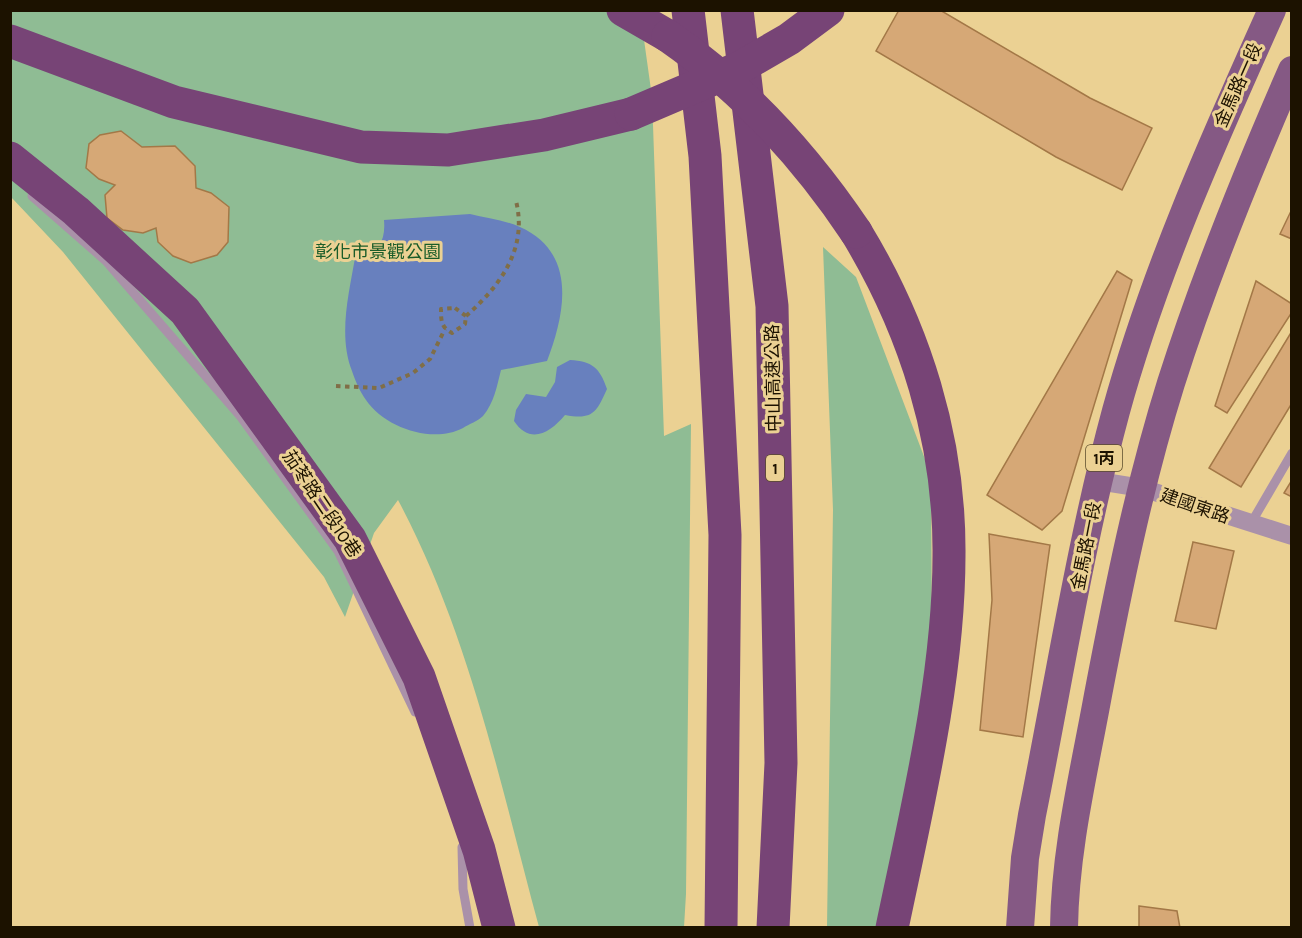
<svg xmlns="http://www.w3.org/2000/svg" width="1302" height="938" viewBox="0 0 1302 938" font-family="Karla,'Noto Sans TC',sans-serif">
<rect width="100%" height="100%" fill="#ebd193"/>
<path fill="#8fbc94" d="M 11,11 L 640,11 L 652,97 L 664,436 L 691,424 L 686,894 L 684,927 L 539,927 C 500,783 469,633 398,500 L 374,533 L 345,617 L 324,577 L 63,252 L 11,197 Z
M 823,247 L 856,277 L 931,475 L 932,642 L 886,927 L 827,927 L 833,510 Z"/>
<path fill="#6880be" d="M 470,214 C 486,218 505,220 520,227 C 578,253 565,314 547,361 L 501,370 C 497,386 494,403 483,416 C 478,421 469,424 463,428 C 433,444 385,428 366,400 C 360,392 355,380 352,371 C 338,336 349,293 355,258 C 377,253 386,243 384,220 Z
M 570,360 C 592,361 600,368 607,389 C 596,413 593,420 565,415 C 550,433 530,445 514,421 L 516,410 L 526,394 L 546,397 L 555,382 L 557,367 Z"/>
<path fill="#d6a876" stroke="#a37847" stroke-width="1.5" d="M 899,10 L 940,10 L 1090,98 L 1152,128 L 1122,190 L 1056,157 L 876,51 Z
M 121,131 L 142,147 L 175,146 L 195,166 L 196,188 L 211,193 L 229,207 L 228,242 L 217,255 L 191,263 L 173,256 L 158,242 L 156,228 L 143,233 L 123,230 L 107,218 L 105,195 L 115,185 L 99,179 L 86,168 L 89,144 L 100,135 Z
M 1292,209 L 1292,239 L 1280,234 Z
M 1117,271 L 1132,280 L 1062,511 L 1042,530 L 987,495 Z
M 1256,281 L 1292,304 L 1292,312 L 1227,413 L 1215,406 Z
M 1292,331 L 1292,403 L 1241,487 L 1209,468 Z
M 1292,480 L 1292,497 L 1284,493 Z
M 989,534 L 1050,545 L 1023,737 L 980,730 L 992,600 Z
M 1193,542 L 1234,551 L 1216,629 L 1175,621 Z
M 1139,906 L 1177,911 L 1180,928 L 1139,928 Z"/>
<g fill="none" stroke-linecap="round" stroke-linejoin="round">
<path stroke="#806e47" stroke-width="4" stroke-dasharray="4.5 4.5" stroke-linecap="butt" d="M 455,308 L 466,316 L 465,324 L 452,333 C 441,327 441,321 441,309 Z
M 466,316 C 500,286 528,249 516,201
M 336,386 L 379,388 L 413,373 L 430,359 L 445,329"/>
<path stroke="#aa91a9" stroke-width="9" d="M 32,196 L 106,261 L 241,417 L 338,551 L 415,712
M 1250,525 L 1292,453
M 462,847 L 463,889 L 470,928"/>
<path stroke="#aa91a9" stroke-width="18" d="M 1098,481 L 1142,488 L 1292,536"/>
<path stroke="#855984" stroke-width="28" d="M 1020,928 L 1025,858 L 1032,815 C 1059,681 1080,544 1116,411 C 1154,273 1213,141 1272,10
M 1064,928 C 1065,849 1084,772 1098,695 C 1118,590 1139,485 1171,383 C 1205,276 1247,173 1292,70"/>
<path stroke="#774476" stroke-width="33" d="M 623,10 L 668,36
M 688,10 L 705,156 L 725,535 L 721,928
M 737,10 L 772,306 L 781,763 L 773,928
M 10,41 L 174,102 L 361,147 L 448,150 L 544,135 L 631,114
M 10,158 L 76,211 L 185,311 L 350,539 L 419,677 L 479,850 L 499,928
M 856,232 C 915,329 950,440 949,555 C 949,677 917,808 892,928"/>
<path stroke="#774476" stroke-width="33" d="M 668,36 C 744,89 805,156 856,232
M 631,114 L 739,68 L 789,39 L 828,10"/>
</g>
<g text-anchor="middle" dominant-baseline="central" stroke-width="6" stroke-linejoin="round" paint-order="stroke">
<g fill="#ebd193" stroke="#5a4b2c" stroke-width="1.5">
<rect x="1086" y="445" width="36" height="26" rx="4.5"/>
<rect x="766" y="455" width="18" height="26" rx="4.5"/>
</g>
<g font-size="16" font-weight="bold" fill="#1c1200">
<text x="1104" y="458">1丙</text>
<text x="775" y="468">1</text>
</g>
<g font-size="18" fill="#1c1200" stroke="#ebd193">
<text transform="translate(1238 85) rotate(-66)">金馬路一段</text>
<text transform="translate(773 378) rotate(-91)">中山高速公路</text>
<text transform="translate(322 504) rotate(56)">茄苳路二段10巷</text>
<text transform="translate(1195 506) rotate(19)">建國東路</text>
<text transform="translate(1086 546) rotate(-79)">金馬路一段</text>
</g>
<g font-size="18" fill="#1a5c29" stroke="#ebd193">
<text x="378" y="252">彰化市景觀公園</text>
</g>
</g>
<rect width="1302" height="938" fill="none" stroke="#1c1200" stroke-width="24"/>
</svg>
